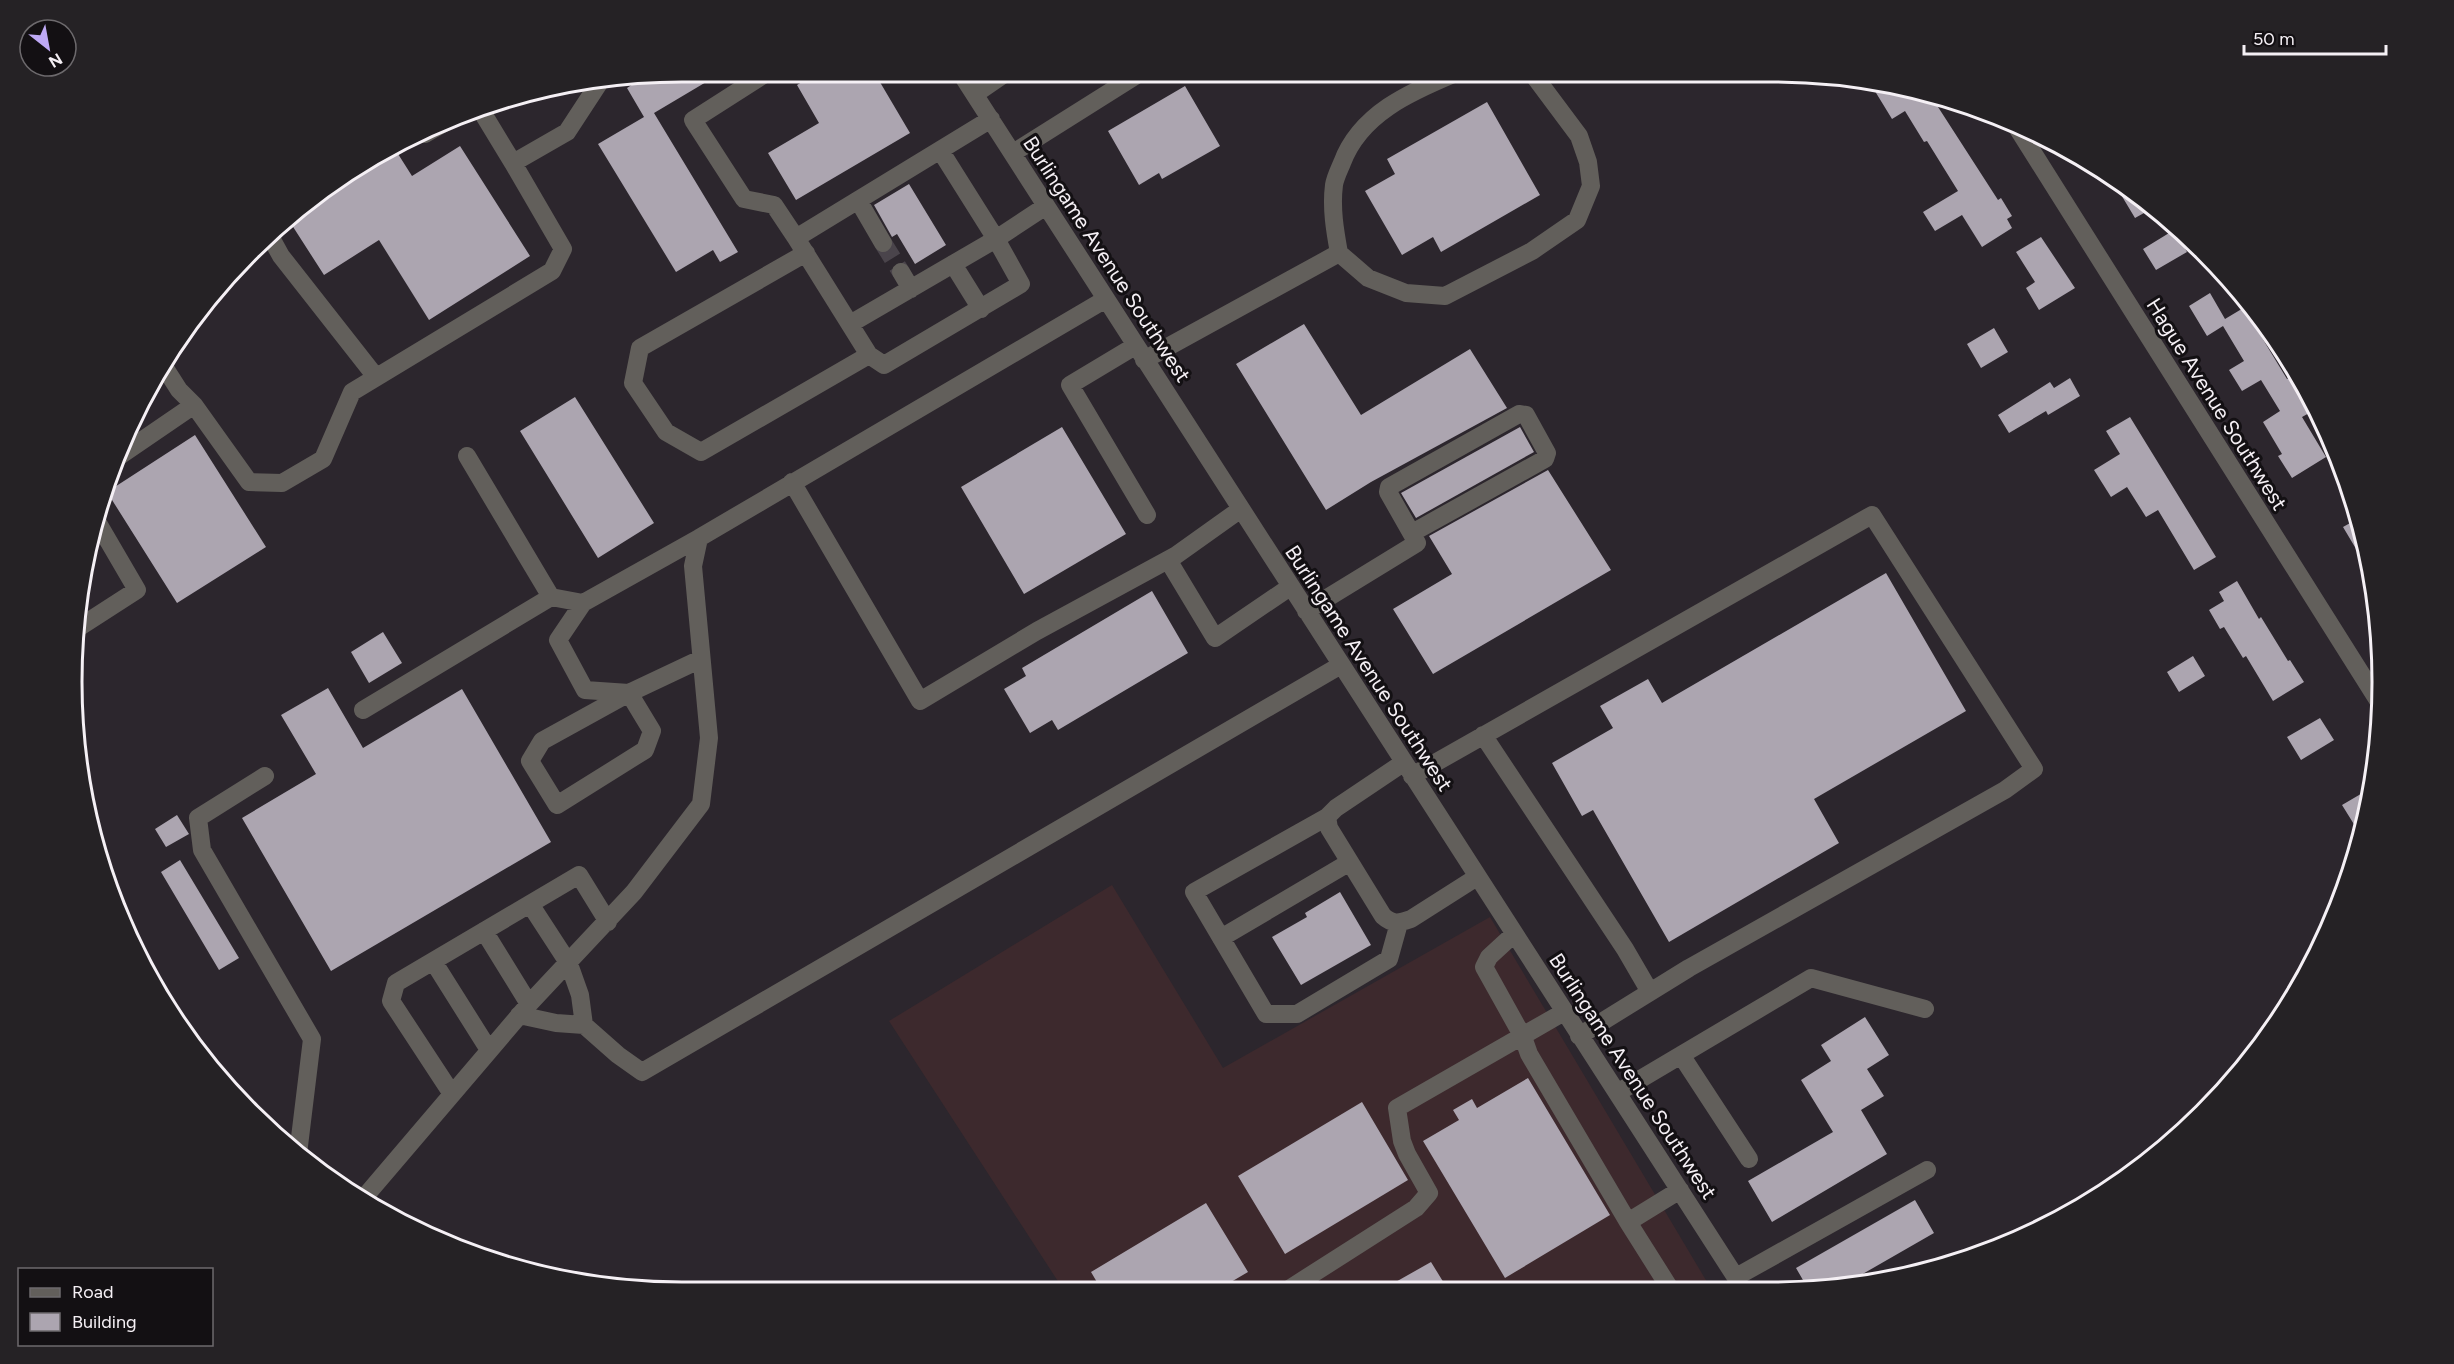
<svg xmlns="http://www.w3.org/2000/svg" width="2454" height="1364" viewBox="0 0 2454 1364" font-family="Figtree,sans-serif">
<rect width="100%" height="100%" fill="#2c262d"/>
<path fill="#3d292d" d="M 1112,885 L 1223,1068 L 1490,917 L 1710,1287 L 1063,1289 L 889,1021 Z"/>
<path fill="#aca5b0" d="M 682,72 L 723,72 L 654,113 L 738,252 L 720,262 L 713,250 L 676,272 L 598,144 L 644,117 L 627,88 L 647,75 Z
M 818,72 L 874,72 L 910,133 L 796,200 L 768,153 L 819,123 L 797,85 Z
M 1870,83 L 1929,93 L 1998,200 L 2001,198 L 2012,216 L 2007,219 L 2012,228 L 1982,247 L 1962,215 L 1935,231 L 1923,212 L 1958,191 L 1927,141 L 1924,142 L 1905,111 L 1892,119 Z
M 1185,86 L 1220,146 L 1162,179 L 1159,173 L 1139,185 L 1108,131 Z
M 1487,102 L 1540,195 L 1441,252 L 1433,237 L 1402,255 L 1365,191 L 1395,174 L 1387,159 Z
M 393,146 L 412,176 L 460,146 L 530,256 L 429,320 L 379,240 L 324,275 L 288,219 L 310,198 L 377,154 Z
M 2111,178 L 2153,208 L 2135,218 Z
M 909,184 L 946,245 L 915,264 L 897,234 L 892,237 L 874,205 Z
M 2174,230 L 2187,252 L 2156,270 L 2143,249 Z
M 2041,237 L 2075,288 L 2039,310 L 2026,288 L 2035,282 L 2016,252 Z
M 2210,293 L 2225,319 L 2250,304 L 2256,310 L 2261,318 L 2253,323 L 2287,379 L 2290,378 L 2311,412 L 2302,417 L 2326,457 L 2292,478 L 2278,456 L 2282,454 L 2263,422 L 2280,411 L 2261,380 L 2242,391 L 2229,370 L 2244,361 L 2223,326 L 2207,336 L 2189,306 Z
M 1304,324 L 1361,415 L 1470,349 L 1507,408 L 1371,482 L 1326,510 L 1236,364 Z
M 1994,328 L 2008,352 L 1981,368 L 1967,344 Z
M 2070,378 L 2080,396 L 2048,415 L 2046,411 L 2009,433 L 1998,415 L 2050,382 L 2054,388 Z
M 575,397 L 654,523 L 598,558 L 520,431 Z
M 2130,417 L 2216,557 L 2194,570 L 2158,510 L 2146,517 L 2127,487 L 2111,497 L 2094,470 L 2120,454 L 2106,431 Z
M 1062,427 L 1126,534 L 1024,594 L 961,487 Z
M 1520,427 L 1534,452 L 1416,518 L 1401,493 Z
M 195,435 L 266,547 L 177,603 L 107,492 Z
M 1548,470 L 1611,570 L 1433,674 L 1393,609 L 1452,574 L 1429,536 Z
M 2359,518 L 2361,524 L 2368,569 L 2343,527 Z
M 1886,573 L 1966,711 L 1814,799 L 1839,843 L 1669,942 L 1593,810 L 1582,816 L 1552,763 L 1613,728 L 1600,706 L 1648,679 L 1662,703 Z
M 2237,581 L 2259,619 L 2261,617 L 2288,661 L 2290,660 L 2304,682 L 2273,701 L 2246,656 L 2243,658 L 2224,627 L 2220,629 L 2209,610 L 2224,601 L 2219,592 Z
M 1152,591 L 1188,653 L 1058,730 L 1052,720 L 1030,733 L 1004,689 L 1026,676 L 1022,668 Z
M 383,632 L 402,663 L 369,683 L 351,652 Z
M 2193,656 L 2205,676 L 2179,692 L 2167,672 Z
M 328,688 L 363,748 L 462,689 L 551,842 L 331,971 L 242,818 L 316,774 L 281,715 Z
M 2320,718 L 2334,740 L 2301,760 L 2287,737 Z
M 2371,788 L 2360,834 L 2342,805 Z
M 177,815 L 189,834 L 166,847 L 155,829 Z
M 180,860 L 239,958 L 219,970 L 161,872 Z
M 1340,892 L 1371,945 L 1301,985 L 1272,937 L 1307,917 L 1305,913 Z
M 1865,1017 L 1889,1055 L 1867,1069 L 1884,1096 L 1861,1110 L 1887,1154 L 1772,1222 L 1748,1181 L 1833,1132 L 1801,1080 L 1831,1061 L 1821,1045 Z
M 1528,1078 L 1610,1215 L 1505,1278 L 1423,1141 L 1459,1120 L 1453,1110 L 1472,1099 L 1477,1108 Z
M 1362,1102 L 1408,1180 L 1285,1254 L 1238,1176 Z
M 1915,1200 L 1934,1233 L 1840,1287 L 1807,1287 L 1796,1268 Z
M 1206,1203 L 1248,1272 L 1219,1289 L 1101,1289 L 1091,1272 Z
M 1431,1262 L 1447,1288 L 1385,1288 Z"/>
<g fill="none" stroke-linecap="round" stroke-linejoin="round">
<path stroke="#4a444b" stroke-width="18" stroke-dasharray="18 9" stroke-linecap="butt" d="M 883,243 L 901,272"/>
<path stroke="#625f5b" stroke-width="18" d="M 768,72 L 693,120 L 744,199 L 774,205 L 796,238
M 960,72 L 1742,1287
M 1246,73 L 1248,73
M 1456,73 C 1410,92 1360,114 1342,163 C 1339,170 1335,178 1334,185 C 1331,208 1335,231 1339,253 L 1368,278 L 1406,293 L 1445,296 L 1532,251 L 1577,220 L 1591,186 L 1588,162 L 1579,136 L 1532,73
M 975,94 L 1007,72
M 479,107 L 513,163
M 991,119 L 796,238 L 869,355 L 884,365 L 1021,284 L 996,239 L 1046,206
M 2018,129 L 2379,702
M 424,132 L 425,134 L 444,123
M 1013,153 L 1140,73
M 858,200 L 883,243
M 270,236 L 281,256 L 376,377
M 806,253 L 640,348 L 633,383 L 666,432 L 701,452 L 869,355
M 953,264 L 981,309
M 901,272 L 911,289
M 850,324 L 996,239 L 940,150
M 1135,346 L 1070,385 L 1147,515
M 1144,360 L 1339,253
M 194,405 L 249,482 L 282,483 L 323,459 L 352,392 L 552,271 L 563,249 L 513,163 L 567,132 L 601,80
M 115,459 L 194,405 L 179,390 L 163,365
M 792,482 L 920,701 L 1037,631 L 1175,556 L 1241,509
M 1168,560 L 1215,638 L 1290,587
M 551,597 L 583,603 L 699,538
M 583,603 L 558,640 L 585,690 L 629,693 L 701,659
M 1306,611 L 1417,543 L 1388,492 L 1389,487 L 1519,414 L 1526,415 L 1547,453 L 1545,459 L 1412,533
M 75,630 L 137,590 L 95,518
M 629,693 L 652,731 L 645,750 L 557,805 L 530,761 L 542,741 Z
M 363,710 L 551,597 L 467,456
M 1483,735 L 1625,949 L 1650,992
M 1403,763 L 1336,808 L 1327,817 L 1329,828 L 1383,916 C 1393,925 1399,923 1411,919 L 1477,877
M 265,776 L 198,818 L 202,850 L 312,1039 L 298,1154
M 1412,776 L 1872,515 L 2034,769 L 2005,790 L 1689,968 L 1579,1036
M 1327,817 L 1194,892 L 1266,1014 L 1297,1014 L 1389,959 L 1399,923
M 530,904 L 569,964 L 580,995 L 584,1025 L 618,1055 L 642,1072 L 1341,665
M 484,931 L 529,1004
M 1514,934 L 1489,957 L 1484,967 L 1523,1037 L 1529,1054 L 1628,1222
M 1221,938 L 1350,862
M 433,961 L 489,1050
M 519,1015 L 556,1023 L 584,1025
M 1681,1055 L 1749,1159
M 1617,1093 L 1811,978 L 1925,1009
M 452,1094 L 391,1001 L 396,983 L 579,875 L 608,922
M 362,1200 L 529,1004 L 634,892 L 701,804 L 709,738 L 693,566 L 699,538 L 1106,299
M 1736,1277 L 1927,1170
M 1669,1287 L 1628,1222 L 1680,1190
M 1289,1289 L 1416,1208 L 1429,1193 L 1407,1154 L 1402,1141 L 1397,1108 L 1564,1012"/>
</g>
<g text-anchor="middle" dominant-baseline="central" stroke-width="6" stroke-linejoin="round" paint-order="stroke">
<g font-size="21" fill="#f5f0f5" stroke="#131013">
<text transform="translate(1107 259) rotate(57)">Burlingame Avenue Southwest</text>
<text transform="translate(2217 404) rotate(58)">Hague Avenue Southwest</text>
<text transform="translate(1369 668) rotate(57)">Burlingame Avenue Southwest</text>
<text transform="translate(1633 1076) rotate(57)">Burlingame Avenue Southwest</text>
</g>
</g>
<path d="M0 0H2454V1364H0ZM682 82H1772A600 600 0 0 1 2372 682V682A600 600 0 0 1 1772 1282H682A600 600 0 0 1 82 682V682A600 600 0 0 1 682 82Z" fill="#252225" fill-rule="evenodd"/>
<path fill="none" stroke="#f5f0f5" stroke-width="3" d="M682 82H1772A600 600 0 0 1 2372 682V682A600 600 0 0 1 1772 1282H682A600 600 0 0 1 82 682V682A600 600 0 0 1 682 82Z"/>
<rect x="18" y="1268" width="195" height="78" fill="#131013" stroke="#6d6a6d" stroke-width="1.5"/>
<rect x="30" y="1288" width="30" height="9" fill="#625f5b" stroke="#6d6a6d" stroke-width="1.5"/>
<text x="72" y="1298" font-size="18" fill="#f5f0f5">Road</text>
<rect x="30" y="1313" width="30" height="18" fill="#aca5b0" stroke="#6d6a6d" stroke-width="1.5"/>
<text x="72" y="1328" font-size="18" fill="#f5f0f5">Building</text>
<g transform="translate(48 48) rotate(149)"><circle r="28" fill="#131013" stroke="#6d6a6d" stroke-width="1.5"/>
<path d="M0-4.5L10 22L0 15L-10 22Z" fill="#bea9f5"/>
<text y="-9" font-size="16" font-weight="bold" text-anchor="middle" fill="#f5f0f5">N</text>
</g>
<path d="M2244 45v9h142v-9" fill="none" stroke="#f5f0f5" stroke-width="3"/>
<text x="2253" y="45" font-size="18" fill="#f5f0f5" stroke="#131013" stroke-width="4.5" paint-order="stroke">50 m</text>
</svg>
